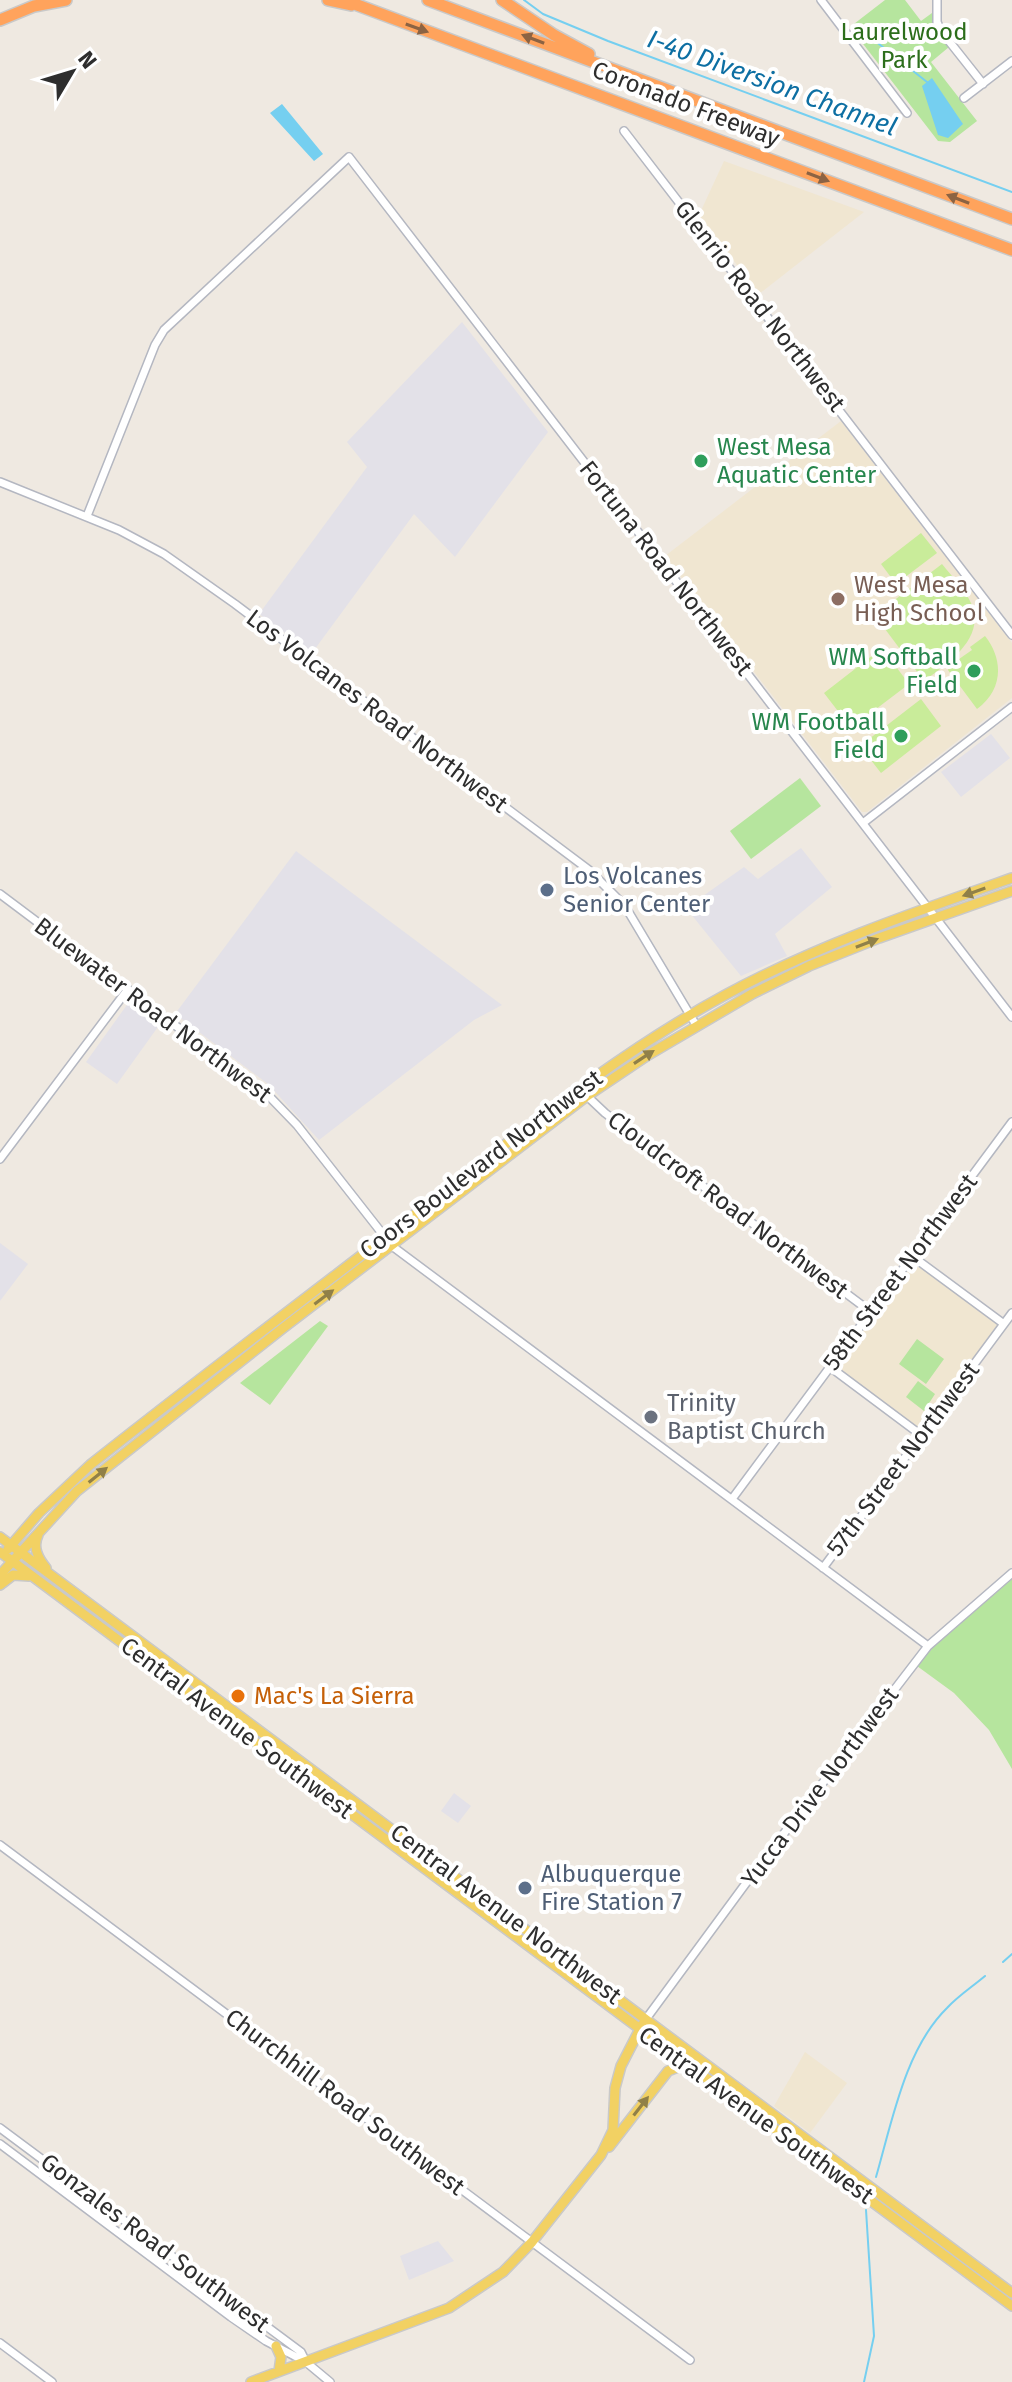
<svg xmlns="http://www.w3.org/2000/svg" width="1012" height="2382" viewBox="0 0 1012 2382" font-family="'Fira Sans',sans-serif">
<rect width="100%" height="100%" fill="#efe9e1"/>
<path fill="#e3e1e8" d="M 462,322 L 548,432 L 455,557 L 414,514 L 312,653 L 259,614 L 367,467 L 347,442 Z
M 991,734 L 1010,758 L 961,797 L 941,772 Z
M 801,848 L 832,887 L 775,934 L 787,956 L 741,976 L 686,908 L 744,867 L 758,879 Z
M 296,851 L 502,1005 L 474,1020 L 319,1140 L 268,1084 L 175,1014 Z
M 129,1002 L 160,1024 L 117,1084 L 86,1062 Z
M 0,1243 L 28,1264 L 0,1301 Z
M 454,1793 L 471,1806 L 458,1823 L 441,1811 Z
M 438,2241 L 454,2261 L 409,2280 L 400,2256 Z"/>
<path fill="#f0e6d1" d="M 724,161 L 864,212 L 759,294 L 699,215 Z
M 841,421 L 1012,643 L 1012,698 L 867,812 L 862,812 L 665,556 Z
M 913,1260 L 1000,1325 L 921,1431 L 834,1367 Z
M 805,2052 L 847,2083 L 810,2133 L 774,2106 Z"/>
<path fill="#b6e59e" d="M 885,0 L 905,0 L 921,21 L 932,13 L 936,30 L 949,47 L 931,62 L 977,121 L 950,142 L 938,141 L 850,27 Z
M 800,778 L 821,806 L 751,859 L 730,831 Z
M 320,1321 L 328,1326 L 270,1405 L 240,1383 Z
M 917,1339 L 944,1359 L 926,1384 L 899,1364 Z
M 918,1381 L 935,1394 L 924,1411 L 906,1397 Z
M 1012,1579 L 1012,1769 L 989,1730 L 954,1693 L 917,1666 L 934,1646 Z"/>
<path fill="#c9ec9a" d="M 921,533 L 937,553 L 896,584 L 881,564 Z
M 942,564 C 951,575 962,587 969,599 C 990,636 948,663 924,681 L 882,625 L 884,608 Z
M 985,636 C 1004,660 1003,690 977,709 L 948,670 L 949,666 L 972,650 L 970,647 Z
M 882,648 L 909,684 L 851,728 L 824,693 Z
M 921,699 L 941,726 L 881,773 L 860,746 Z"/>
<path fill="#75cff0" d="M 932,78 L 963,124 L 948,138 L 938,135 L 922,86 Z
M 282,104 L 323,154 L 314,161 L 270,113 Z"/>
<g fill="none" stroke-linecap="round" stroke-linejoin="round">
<path stroke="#75cff0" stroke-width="2" d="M 524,0 L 543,14 L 608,41 L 1012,192
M 860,29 L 927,82
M 1003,1962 L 1012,1954
M 876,2177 C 892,2122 905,2049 947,2008 C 958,1996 972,1987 985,1976
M 864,2382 L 874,2336 L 866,2210"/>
<defs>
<path id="minor" d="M 821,0 L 907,113
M 937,0 L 937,22 L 941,31 L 983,84
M 964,98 L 1012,61
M 624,131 L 1012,635
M 0,482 L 119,530 L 164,554 L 235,604 L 589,870 L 625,906 L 696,1025
M 87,516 L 155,345 L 164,330 L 349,157 L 1012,1017
M 863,823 L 1012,707
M 0,894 L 268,1095 L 297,1125 L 392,1246 L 928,1646
M 587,1096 L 605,1113 L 871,1312
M 0,1159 L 128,989
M 912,1256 L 1004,1324
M 830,1367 L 921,1435
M 732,1499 L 1012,1122
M 823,1568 L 1012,1313
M 0,1845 L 690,2360
M 646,2019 L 752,1875 L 928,1646 L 1012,1573
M 0,2128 L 301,2352 L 306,2362
M 0,2144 L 231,2317 L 266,2341 L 306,2362 L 330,2382
M 0,2343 L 52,2382"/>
<path id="major" d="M 38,1535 C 32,1547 38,1558 46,1568
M 0,1537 L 1012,2293
M 8,1549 L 39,1513 L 90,1465 C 205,1374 323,1285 440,1195 C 532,1124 623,1050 727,994 C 818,945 915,912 1012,878
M 0,1552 L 1012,2306
M 0,1575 L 77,1491 L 283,1328 L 587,1096 L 648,1055 L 752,994 L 809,966 L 879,938 L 1012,891
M 0,1585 L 13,1575 L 29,1576
M 609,2147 L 668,2071 L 686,2064
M 276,2346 L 281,2357 L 279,2371
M 251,2382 L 449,2308 L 503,2272 L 532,2242 L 601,2155 L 613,2130 L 615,2088 L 621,2066 L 642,2025"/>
<path id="highway" d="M 328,0 L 351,5
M 344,0 L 1012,250
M 428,0 L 1012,219
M 502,0 L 554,35 L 589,54
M 0,20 L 34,6 L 66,0"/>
</defs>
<use href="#minor" stroke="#b4b7c1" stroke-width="10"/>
<use href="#major" stroke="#c9c9c9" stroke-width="12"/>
<use href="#highway" stroke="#c9c9c9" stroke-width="14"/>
<use href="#minor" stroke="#fff" stroke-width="7"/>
<use href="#major" stroke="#f2d163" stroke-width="9"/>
<use href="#highway" stroke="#ffa35c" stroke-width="11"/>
</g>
<defs><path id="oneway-solid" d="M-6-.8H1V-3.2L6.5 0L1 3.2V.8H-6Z" transform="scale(2)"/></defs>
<g fill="#8c6343">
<use href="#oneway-solid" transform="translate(417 28) rotate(20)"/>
<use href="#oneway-solid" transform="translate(533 39) rotate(-159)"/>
<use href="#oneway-solid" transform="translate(818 177) rotate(21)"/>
<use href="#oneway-solid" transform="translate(958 199) rotate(-159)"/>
</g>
<g fill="#908048">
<use href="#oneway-solid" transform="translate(974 892) rotate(161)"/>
<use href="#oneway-solid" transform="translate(867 943) rotate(-21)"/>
<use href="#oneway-solid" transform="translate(644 1057) rotate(-33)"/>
<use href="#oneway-solid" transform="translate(324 1297) rotate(-37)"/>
<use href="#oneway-solid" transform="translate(98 1475) rotate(-39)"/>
<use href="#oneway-solid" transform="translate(641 2106) rotate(-52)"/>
</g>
<g fill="#2e9e5b" stroke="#fff" stroke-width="3">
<circle cx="701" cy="461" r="8"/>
<circle cx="974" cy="671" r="8"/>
<circle cx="901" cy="736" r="8"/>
</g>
<circle fill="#8d6e63" stroke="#fff" stroke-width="3" cx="838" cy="599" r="8"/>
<g fill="#5c6f8a" stroke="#fff" stroke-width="3">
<circle cx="547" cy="890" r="8"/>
<circle cx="525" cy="1888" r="8"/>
</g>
<circle fill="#6b7280" stroke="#fff" stroke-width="3" cx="651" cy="1417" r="8"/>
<circle fill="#e8710a" stroke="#fff" stroke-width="3" cx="238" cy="1696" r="8"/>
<g text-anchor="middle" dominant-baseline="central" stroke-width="8" stroke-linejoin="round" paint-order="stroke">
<g font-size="24" fill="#2c6e1b" stroke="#fff">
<text x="904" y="32">Laurelwood<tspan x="904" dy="28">Park</tspan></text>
</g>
<g font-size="24" fill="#2e2e2e" stroke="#fff">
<text transform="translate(686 104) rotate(21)">Coronado Freeway</text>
<text transform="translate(760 306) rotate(52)">Glenrio Road Northwest</text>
<text transform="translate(666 568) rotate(52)">Fortuna Road Northwest</text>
<text transform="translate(377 711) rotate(37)">Los Volcanes Road Northwest</text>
<text transform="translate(153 1010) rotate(37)">Bluewater Road Northwest</text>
<text transform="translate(481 1164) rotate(-37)">Coors Boulevard Northwest</text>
<text transform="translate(728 1205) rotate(37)">Cloudcroft Road Northwest</text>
<text transform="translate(900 1272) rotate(-53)">58th Street Northwest</text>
<text transform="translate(903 1459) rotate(-53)">57th Street Northwest</text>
<text transform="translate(237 1728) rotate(37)">Central Avenue Southwest</text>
<text transform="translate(820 1787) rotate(-53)">Yucca Drive Northwest</text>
<text transform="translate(506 1914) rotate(37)">Central Avenue Northwest</text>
<text transform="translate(345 2102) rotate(37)">Churchhill Road Southwest</text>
<text transform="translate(756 2115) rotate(36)">Central Avenue Southwest</text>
<text transform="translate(155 2243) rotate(37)">Gonzales Road Southwest</text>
</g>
<g font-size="24" fill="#27864d" stroke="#fff" text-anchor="end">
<text x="717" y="447" text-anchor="start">West Mesa<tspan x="717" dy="28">Aquatic Center</tspan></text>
<text x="958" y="657">WM Softball<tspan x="958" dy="28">Field</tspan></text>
<text x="885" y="722">WM Football<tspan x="885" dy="28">Field</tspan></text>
</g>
<g font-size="24" fill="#785e54" stroke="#fff" text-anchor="start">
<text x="854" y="585">West Mesa<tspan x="854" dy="28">High School</tspan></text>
</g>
<g font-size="24" fill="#4e5e75" stroke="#fff" text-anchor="start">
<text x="563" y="876">Los Volcanes<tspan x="563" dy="28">Senior Center</tspan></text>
<text x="541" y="1874">Albuquerque<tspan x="541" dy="28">Fire Station 7</tspan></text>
</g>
<g font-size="24" fill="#5b616d" stroke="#fff" text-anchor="start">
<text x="667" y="1403">Trinity<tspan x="667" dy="28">Baptist Church</tspan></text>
</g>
<g font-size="24" fill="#c56008" stroke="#fff" text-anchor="start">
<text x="254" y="1696">Mac's La Sierra</text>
</g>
<g font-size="26" font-style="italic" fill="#0d6fa3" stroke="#fff">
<text transform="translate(772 83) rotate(20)">I-40 Diversion Channel</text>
</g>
</g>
<g transform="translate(72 72) rotate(52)" stroke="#ffffff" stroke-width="6" paint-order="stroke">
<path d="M0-6L14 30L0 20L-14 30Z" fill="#2e2e2e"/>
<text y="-12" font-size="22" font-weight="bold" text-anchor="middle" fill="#2e2e2e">N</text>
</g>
</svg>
